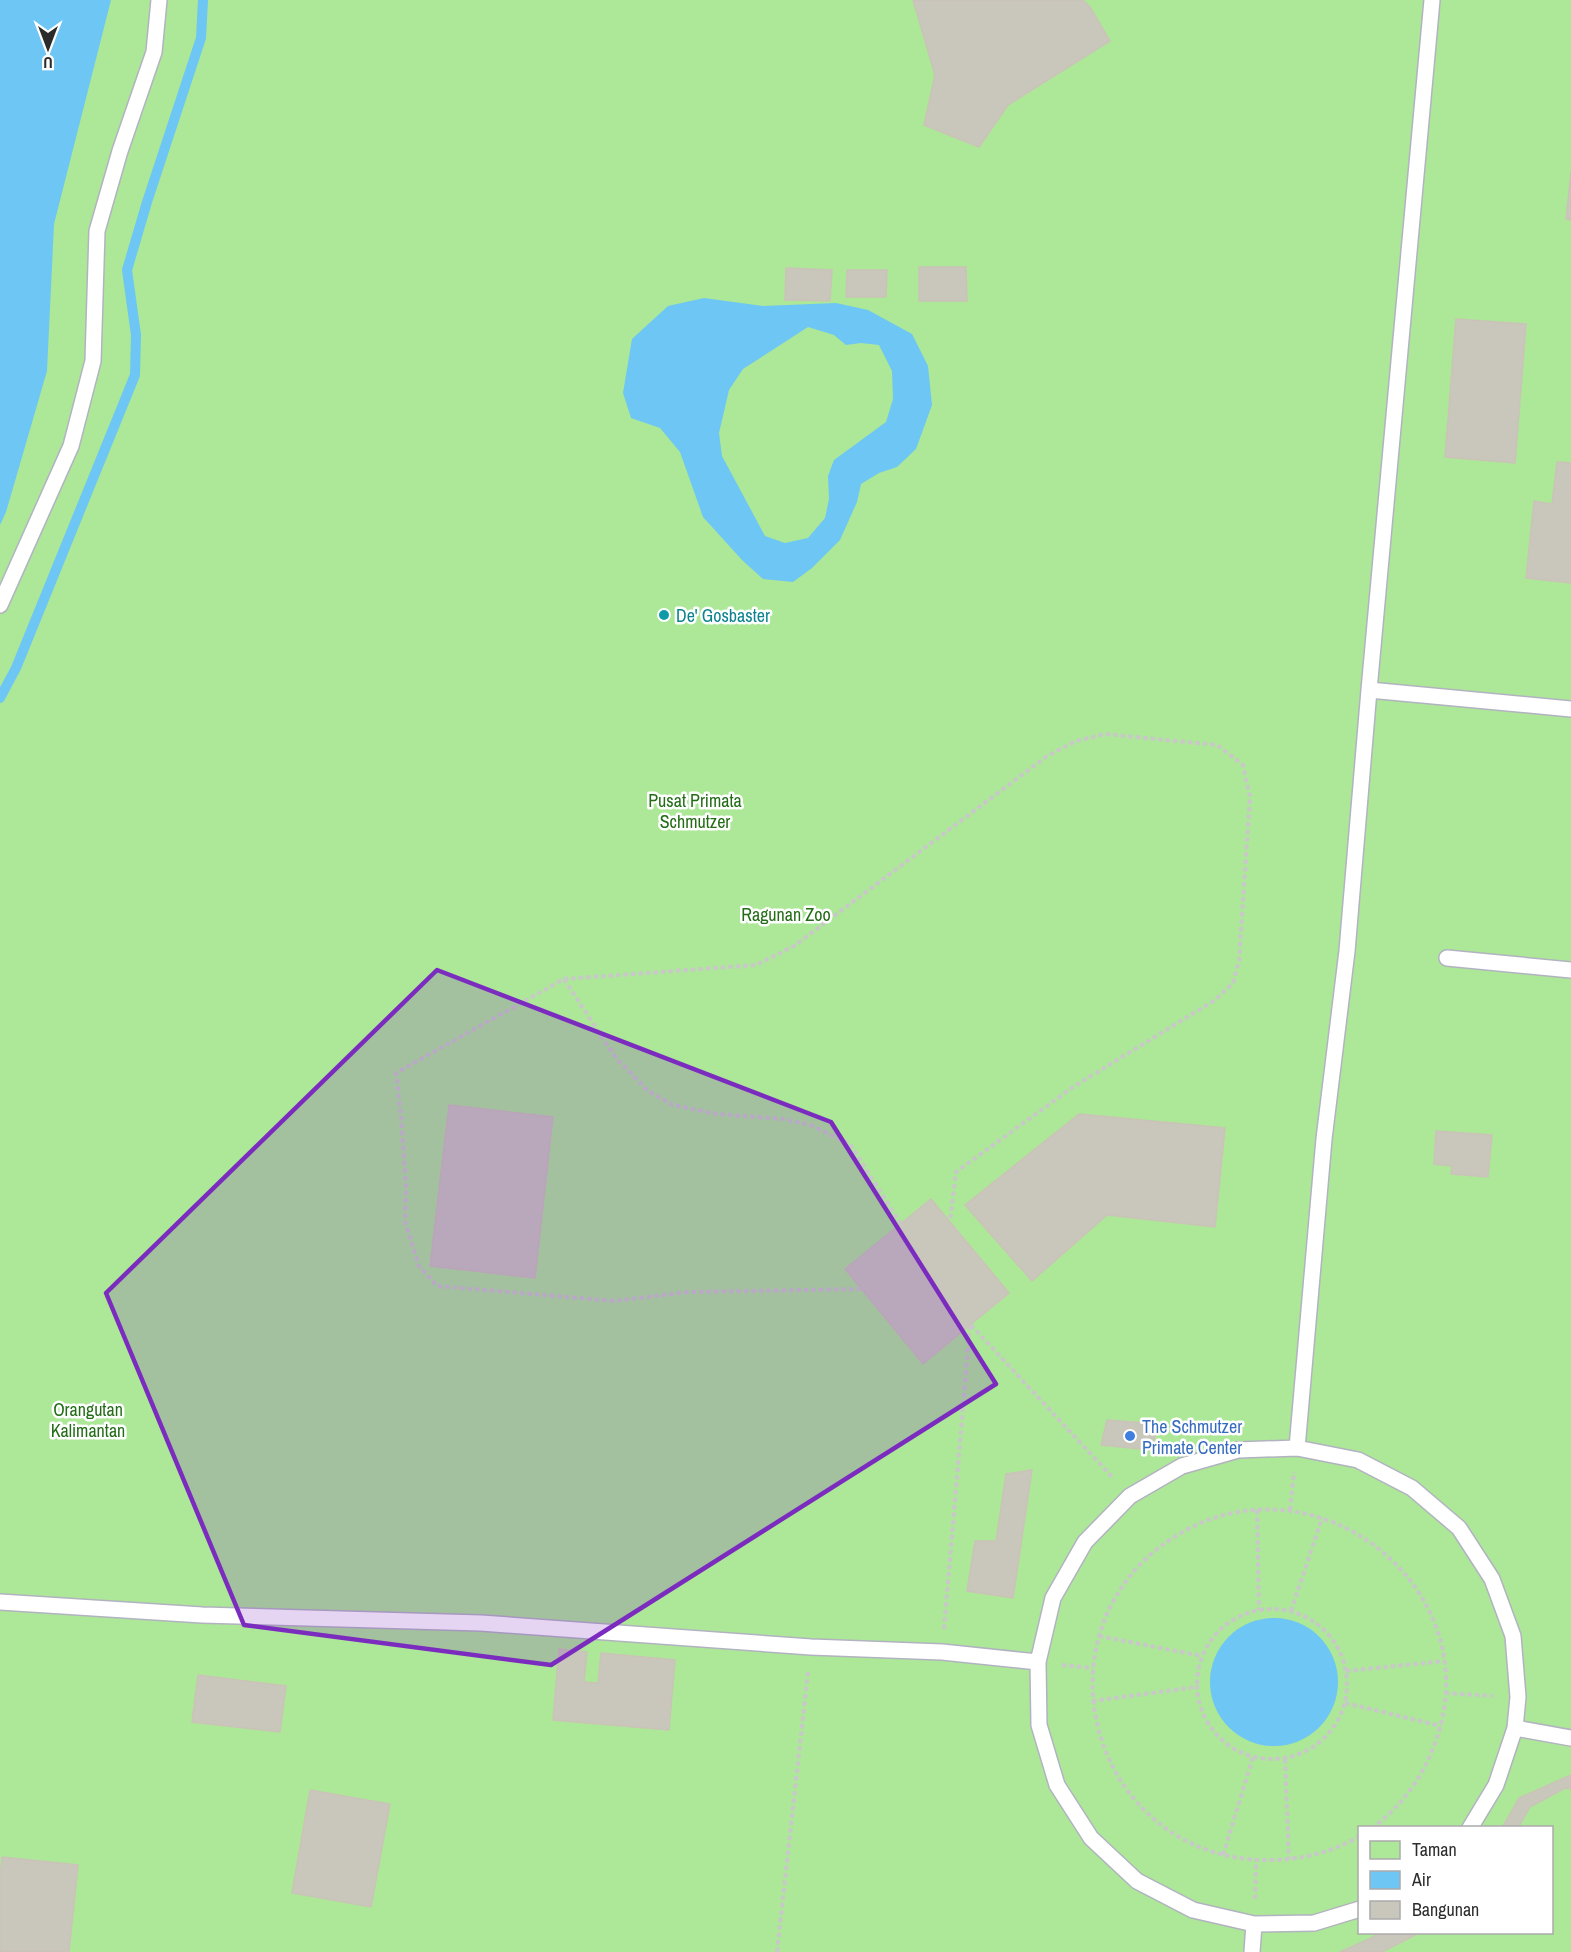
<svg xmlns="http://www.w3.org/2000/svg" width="1571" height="1952" viewBox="0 0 1571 1952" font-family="'Archivo Narrow',sans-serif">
<rect width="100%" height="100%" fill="#eee8de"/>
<path fill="#ade798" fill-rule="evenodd" d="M 0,0 L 1571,0 L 1571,1952 L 0,1952 ZM 1360,1828 L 1552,1828 L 1552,1932 L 1360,1932 Z"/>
<path fill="#6dc6f4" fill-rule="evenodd" d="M 0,0 L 111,0 L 54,224 L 47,371 L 6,512 L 0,525 Z
M 704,298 L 763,306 L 836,303 L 868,310 L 912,334 L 928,366 L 932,405 L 916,449 L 897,467 L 879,473 L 861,484 L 857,502 L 840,540 L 812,568 L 793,582 L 763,579 L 742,560 L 703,517 L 680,452 L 660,428 L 631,418 L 623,393 L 632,339 L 668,306 ZM 808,327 L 834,335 L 846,345 L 861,343 L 879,345 L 892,371 L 893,399 L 886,422 L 834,460 L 828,476 L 829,499 L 825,518 L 808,538 L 785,543 L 765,536 L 722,456 L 719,433 L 729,390 L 743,369 Z
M1210 1682a64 64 0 1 1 128 0a64 64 0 1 1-128 0Z"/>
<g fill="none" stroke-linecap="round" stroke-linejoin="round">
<path stroke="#6dc6f4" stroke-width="10" d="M 0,698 L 16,668 L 135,375 L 136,335 L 127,270 L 147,202 L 201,38 L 203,0"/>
</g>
<path fill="#c9c6bc" stroke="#cac4b7" stroke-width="1.5" d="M 913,0 L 1083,0 L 1090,7 L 1110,41 L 1008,105 L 979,147 L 924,125 L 935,75 Z
M 1571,172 L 1571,220 L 1566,219 Z
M 919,267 L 966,267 L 967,301 L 919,301 Z
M 786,268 L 832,270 L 830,301 L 785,300 Z
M 847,270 L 887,270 L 886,297 L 846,297 Z
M 1456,319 L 1526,324 L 1515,463 L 1445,457 Z
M 1557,462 L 1571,463 L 1571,583 L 1526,578 L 1534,501 L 1552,504 Z
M 449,1105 L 553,1117 L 535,1278 L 430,1266 Z
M 1079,1114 L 1225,1128 L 1215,1227 L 1107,1215 L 1032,1281 L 965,1205 Z
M 1436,1131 L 1492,1135 L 1488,1177 L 1451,1174 L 1452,1166 L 1434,1164 Z
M 931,1199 L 1009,1293 L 923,1364 L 845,1269 Z
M 1107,1420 L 1159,1424 L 1151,1450 L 1101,1445 Z
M 1032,1470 L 1013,1598 L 967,1591 L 975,1541 L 996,1541 L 1006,1474 Z
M 559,1649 L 587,1652 L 584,1682 L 598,1683 L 601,1653 L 675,1660 L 669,1730 L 553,1720 Z
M 198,1675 L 286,1686 L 280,1732 L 192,1722 Z
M 1571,1775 L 1571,1789 L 1565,1788 L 1530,1807 L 1518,1828 L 1502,1828 L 1519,1798 Z
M 310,1790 L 390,1804 L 371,1907 L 292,1893 Z
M 2,1857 L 78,1865 L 69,1952 L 0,1952 L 0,1879 Z
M 1384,1932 L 1421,1932 L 1382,1952 L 1340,1952 Z"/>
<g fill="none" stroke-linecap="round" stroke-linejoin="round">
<defs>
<path id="lane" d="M 0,605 L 71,446 L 93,361 L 97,231 L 120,151 L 154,52 L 159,0
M 1369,690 L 1571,709
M 1447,958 L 1571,970
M 1297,1448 L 1324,1139 L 1347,951 L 1369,690 L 1432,0
M 0,1602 L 202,1615 L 481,1623 L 811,1647 L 942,1652 L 1038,1662
M 1515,1728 L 1571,1738
M 1360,1909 L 1314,1923 L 1254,1924 L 1193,1910 L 1137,1881 L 1091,1838 L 1057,1785 L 1039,1725 L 1038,1662 L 1053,1598 L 1085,1542 L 1130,1496 L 1182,1466 L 1238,1450 L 1297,1448 L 1358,1460 L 1412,1488 L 1459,1528 L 1492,1579 L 1513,1636 L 1518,1697 L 1515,1728 L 1496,1785 L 1470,1828
M 1252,1952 L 1254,1924"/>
</defs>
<use href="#lane" stroke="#b2b3c0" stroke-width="18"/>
<path stroke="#c8c8c8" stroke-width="4" stroke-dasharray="4.5 3" stroke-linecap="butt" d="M 564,979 L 601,1036 L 618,1060 L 648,1091 L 673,1105 L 717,1114 L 783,1119 L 810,1125 L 850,1144 L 901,1224
M 861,1289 L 688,1292 L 615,1301 L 437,1286 L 419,1266 L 405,1222 L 406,1186 L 401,1116 L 396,1073 L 564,979 L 756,965 L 794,946 L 1047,756 L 1076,741 L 1105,734 L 1217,745 L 1243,765 L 1250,797 L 1239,961 L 1233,983 L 1215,1000 L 1073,1087 L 956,1172 L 950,1221
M 971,1325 L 1113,1478
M 1257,1510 L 1259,1610
M 1290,1510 L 1294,1472
M1197 1684a75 75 0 1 1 150 0a75 75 0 1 1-150 0Z
M 1291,1611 L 1322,1518
M 944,1629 L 970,1325
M 1099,1636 L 1202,1656
M 1062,1665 L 1093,1668
M 1346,1671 L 1444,1661
M 1445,1693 L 1493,1696
M 1092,1701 L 1197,1687
M 1345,1703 L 1441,1726
M 1285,1759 L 1289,1859
M 1360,1836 C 1329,1854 1295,1861 1260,1860 C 1086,1852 1029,1623 1179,1534 C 1319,1451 1494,1592 1434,1746 C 1421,1779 1401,1807 1372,1828
M 1223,1855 L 1253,1757
M 1255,1899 L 1256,1860
M 777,1952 L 808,1672"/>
<use href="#lane" stroke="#fff" stroke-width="15"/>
</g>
<path fill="#7b2cbf" fill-opacity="0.2" stroke="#7b2cbf" stroke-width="4.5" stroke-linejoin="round" d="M 437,970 L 831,1122 L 996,1384 L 551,1665 L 244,1625 L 106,1293 Z"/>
<circle fill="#0f9aa8" stroke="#fff" stroke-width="2" cx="664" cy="615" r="6"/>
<circle fill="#3f7fe0" stroke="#fff" stroke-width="2" cx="1130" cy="1436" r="6"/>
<g text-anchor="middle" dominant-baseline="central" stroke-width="5" stroke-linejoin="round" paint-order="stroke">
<g font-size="18" fill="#0d838f" stroke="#fff" text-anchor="start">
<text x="676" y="615">De' Gosbaster</text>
</g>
<g font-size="18" fill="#236d17" stroke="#fff">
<text x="695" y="800">Pusat Primata<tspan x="695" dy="21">Schmutzer</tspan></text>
<text x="786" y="914">Ragunan Zoo</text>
<text x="88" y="1409">Orangutan<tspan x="88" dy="21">Kalimantan</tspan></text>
</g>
<g font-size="18" fill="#366cbe" stroke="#fff" text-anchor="start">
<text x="1142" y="1426">The Schmutzer<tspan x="1142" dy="21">Primate Center</tspan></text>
</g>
</g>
<rect x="1358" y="1826" width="195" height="108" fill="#ffffff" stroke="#ababab" stroke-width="1.5"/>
<rect x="1370" y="1841" width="30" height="18" fill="#ade798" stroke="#ababab" stroke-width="1.5"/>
<text x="1412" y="1856" font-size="18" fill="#2c2c2c">Taman</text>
<rect x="1370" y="1871" width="30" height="18" fill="#6dc6f4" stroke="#ababab" stroke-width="1.5"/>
<text x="1412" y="1886" font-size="18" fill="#2c2c2c">Air</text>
<rect x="1370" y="1901" width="30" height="18" fill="#c9c6bc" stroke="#ababab" stroke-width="1.5"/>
<text x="1412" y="1916" font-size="18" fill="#2c2c2c">Bangunan</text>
<g transform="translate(48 48) rotate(180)" stroke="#ffffff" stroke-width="4.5" paint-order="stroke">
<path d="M0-4.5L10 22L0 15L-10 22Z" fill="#2c2c2c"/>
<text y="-9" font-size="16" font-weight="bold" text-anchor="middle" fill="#2c2c2c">U</text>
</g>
</svg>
